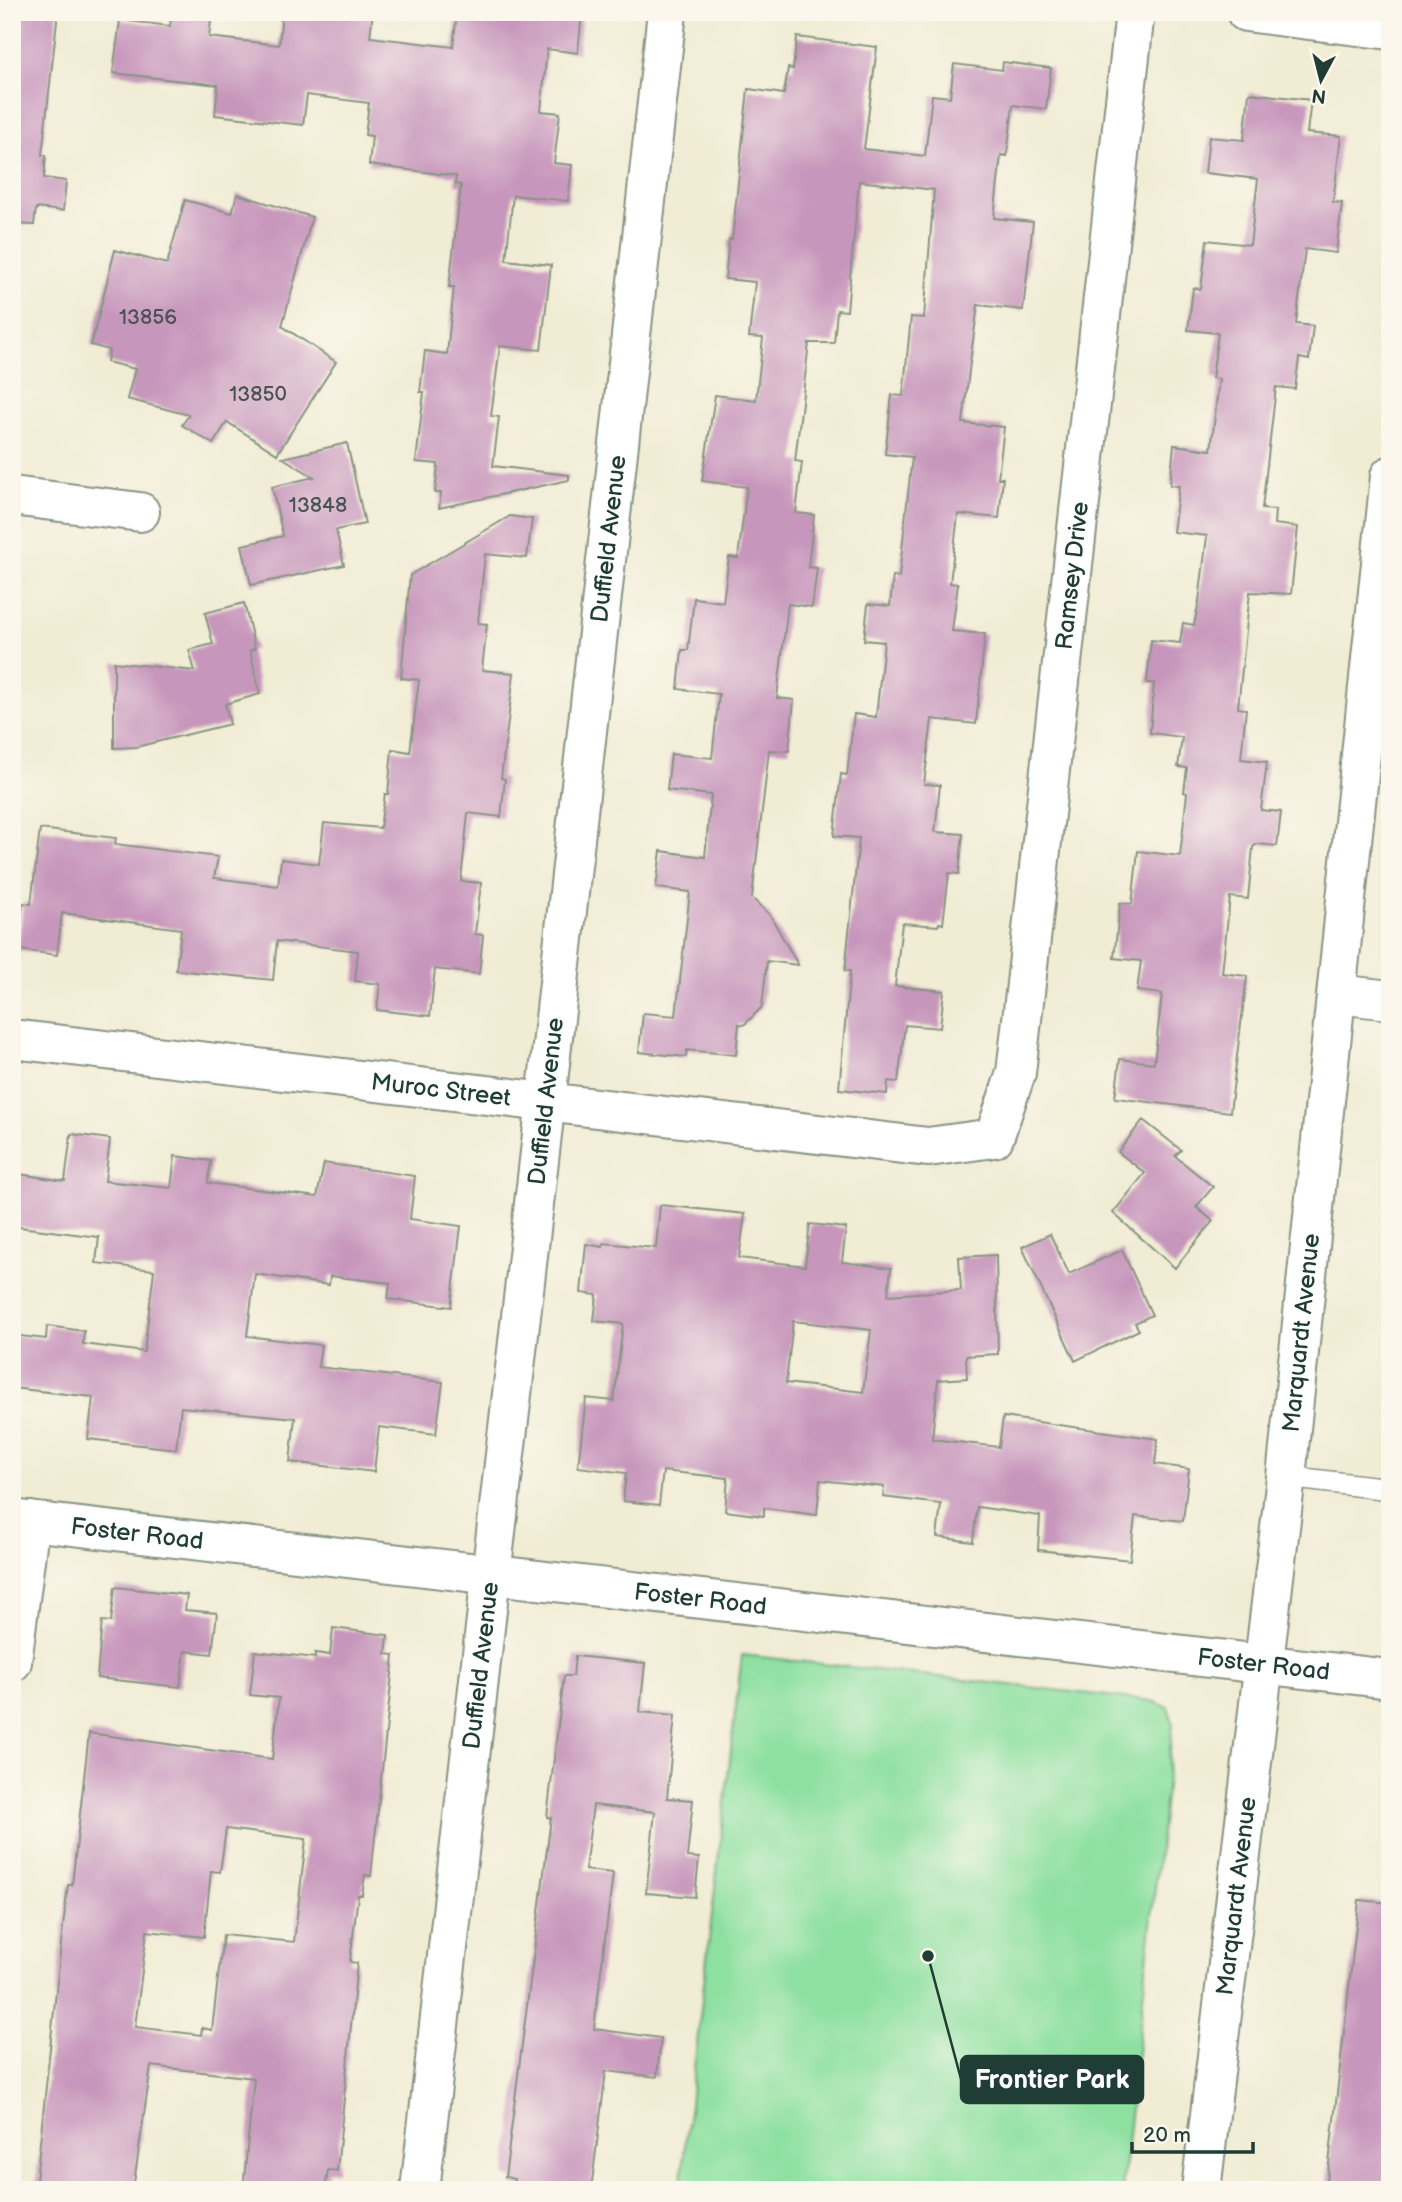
<svg xmlns="http://www.w3.org/2000/svg" width="1402" height="2202" viewBox="0 0 1402 2202" font-family="'Balsamiq Sans',sans-serif">
<rect width="100%" height="100%" fill="#fbf7ec"/>
<filter id="ink" filterUnits="userSpaceOnUse"><feTurbulence type="fractalNoise" baseFrequency=".0143" numOctaves="2"/><feDisplacementMap in="SourceGraphic" scale="14" xChannelSelector="R" yChannelSelector="G"/><feConvolveMatrix kernelMatrix="1 2 1 2 8 2 1 2 1" color-interpolation-filters="sRGB"/></filter>
<filter id="wash" filterUnits="userSpaceOnUse"><feTurbulence type="fractalNoise" baseFrequency=".00686" numOctaves="4" result="noise"/><feDisplacementMap in="SourceGraphic" scale="28" xChannelSelector="R" yChannelSelector="G"/><feGaussianBlur stdDeviation="1.57" result="paint"/><feColorMatrix in="noise" values="0 0 0 0 0 0 0 0 0 0 0 0 0 0 0 0 0 1.4 0 .05"/><feComposite in="paint" operator="in"/></filter>
<g filter="url(#wash)">
<rect width="100%" height="100%" fill="#f1ecd4"/>
<path fill="#8de0a0" stroke="#568e6a" stroke-width="2" d="M 742,1655 L 1152,1701 L 1168,1707 L 1173,1723 L 1122,2190 L 680,2190 Z"/>
<g id="blocks">
<path fill="#c796bc" fill-rule="evenodd" d="M 12,12 L 58,12 L 42,155 L 46,155 L 44,178 L 66,181 L 63,211 L 36,208 L 34,225 L 12,224 Z
M 172,12 L 212,12 L 209,37 L 279,45 L 282,12 L 373,12 L 370,37 L 453,47 L 457,12 L 582,12 L 578,53 L 547,49 L 541,111 L 560,113 L 554,163 L 572,165 L 568,201 L 513,195 L 506,260 L 551,265 L 541,350 L 500,346 L 491,416 L 499,417 L 493,466 L 569,475 L 569,480 L 439,508 L 441,493 L 435,493 L 438,464 L 416,462 L 424,392 L 420,392 L 425,351 L 447,354 L 454,287 L 449,287 L 461,185 L 455,184 L 456,176 L 369,165 L 372,136 L 365,135 L 369,103 L 307,95 L 303,125 L 215,115 L 218,85 L 113,73 L 120,20 L 170,26 Z
M 797,37 L 877,47 L 864,149 L 925,156 L 932,95 L 950,97 L 954,64 L 1002,70 L 1003,62 L 1051,68 L 1046,109 L 1013,105 L 1007,156 L 1001,155 L 994,218 L 1033,222 L 1023,310 L 978,305 L 970,362 L 963,423 L 1004,427 L 998,478 L 1003,478 L 999,518 L 958,514 L 950,583 L 958,584 L 952,631 L 985,634 L 976,724 L 932,719 L 924,784 L 940,785 L 935,832 L 963,834 L 959,874 L 949,873 L 943,924 L 939,923 L 938,926 L 902,923 L 895,986 L 944,991 L 940,1028 L 905,1025 L 898,1082 L 888,1081 L 887,1094 L 839,1089 L 850,971 L 845,971 L 859,838 L 834,836 L 841,774 L 847,775 L 854,714 L 876,717 L 884,642 L 864,640 L 868,604 L 890,606 L 893,576 L 899,577 L 912,457 L 885,454 L 892,395 L 903,396 L 911,317 L 924,318 L 934,190 L 859,181 L 847,311 L 837,310 L 834,343 L 809,343 L 795,461 L 802,462 L 796,513 L 814,515 L 808,567 L 817,568 L 812,607 L 788,604 L 777,698 L 794,700 L 789,751 L 769,750 L 752,898 L 770,915 L 798,965 L 767,961 L 762,1007 L 744,1025 L 739,1024 L 736,1055 L 687,1050 L 686,1057 L 639,1052 L 643,1013 L 676,1016 L 690,892 L 656,888 L 661,851 L 705,857 L 711,795 L 667,790 L 671,754 L 712,758 L 719,694 L 678,689 L 682,650 L 688,650 L 694,598 L 723,602 L 729,557 L 738,558 L 747,487 L 702,481 L 715,395 L 756,400 L 763,338 L 749,337 L 755,282 L 725,279 L 729,239 L 732,240 L 748,89 L 784,94 L 788,68 L 793,69 Z
M 1249,93 L 1311,100 L 1307,133 L 1341,136 L 1333,202 L 1342,203 L 1336,253 L 1305,249 L 1296,324 L 1313,326 L 1309,360 L 1299,358 L 1295,389 L 1276,387 L 1262,509 L 1275,510 L 1274,524 L 1298,527 L 1291,594 L 1250,592 L 1238,708 L 1246,709 L 1241,759 L 1267,762 L 1261,810 L 1281,812 L 1277,846 L 1257,844 L 1253,847 L 1248,899 L 1230,897 L 1222,973 L 1247,976 L 1230,1112 L 1115,1098 L 1120,1059 L 1154,1063 L 1162,994 L 1137,991 L 1141,961 L 1114,958 L 1120,903 L 1132,904 L 1138,851 L 1180,856 L 1187,793 L 1184,792 L 1187,768 L 1178,767 L 1182,737 L 1150,733 L 1154,683 L 1147,683 L 1151,640 L 1180,643 L 1183,623 L 1194,625 L 1199,601 L 1207,536 L 1173,532 L 1179,486 L 1170,485 L 1174,445 L 1211,450 L 1219,379 L 1212,378 L 1218,333 L 1188,330 L 1193,288 L 1201,289 L 1207,240 L 1250,245 L 1258,179 L 1205,173 L 1209,137 L 1244,140 Z
M 237,194 L 312,217 L 282,326 L 336,362 L 277,454 L 227,422 L 213,444 L 182,425 L 189,415 L 127,399 L 135,369 L 107,362 L 109,350 L 91,345 L 115,250 L 167,264 L 185,200 L 232,213 Z
M 347,443 L 365,524 L 336,530 L 344,565 L 251,585 L 242,545 L 283,536 L 272,487 L 314,477 L 283,458 Z
M 510,516 L 532,519 L 527,558 L 485,554 L 478,623 L 487,624 L 482,670 L 514,673 L 501,778 L 505,779 L 501,817 L 468,813 L 461,881 L 481,883 L 475,934 L 483,935 L 479,974 L 435,969 L 430,1016 L 377,1010 L 380,984 L 355,981 L 358,951 L 277,941 L 273,980 L 176,970 L 181,929 L 62,913 L 57,955 L 18,950 L 23,903 L 31,904 L 40,829 L 116,838 L 115,844 L 218,857 L 214,878 L 278,886 L 281,859 L 319,864 L 324,823 L 380,828 L 385,794 L 388,794 L 392,749 L 410,752 L 419,680 L 401,678 L 410,575 Z
M 244,603 L 255,649 L 250,650 L 260,694 L 225,704 L 230,724 L 136,747 L 114,748 L 114,662 L 195,671 L 189,650 L 213,644 L 205,613 Z
M 1143,1120 L 1181,1150 L 1175,1156 L 1213,1187 L 1196,1207 L 1213,1221 L 1175,1268 L 1113,1213 L 1145,1173 L 1118,1152 Z
M 71,1134 L 110,1139 L 105,1181 L 171,1188 L 175,1156 L 211,1161 L 208,1183 L 317,1197 L 324,1163 L 415,1176 L 410,1219 L 461,1226 L 451,1307 L 388,1299 L 390,1283 L 330,1276 L 329,1285 L 255,1274 L 247,1336 L 321,1345 L 318,1367 L 443,1382 L 436,1434 L 379,1427 L 374,1472 L 290,1462 L 295,1418 L 181,1407 L 176,1449 L 88,1439 L 93,1397 L 12,1388 L 12,1335 L 46,1339 L 47,1326 L 84,1331 L 83,1344 L 144,1352 L 154,1270 L 96,1263 L 99,1237 L 12,1226 L 12,1173 L 65,1181 Z
M 660,1205 L 745,1214 L 739,1258 L 805,1266 L 810,1224 L 846,1228 L 842,1262 L 891,1268 L 888,1295 L 961,1290 L 959,1257 L 996,1255 L 998,1354 L 966,1356 L 967,1378 L 938,1380 L 932,1439 L 999,1447 L 1003,1417 L 1158,1439 L 1155,1464 L 1189,1469 L 1183,1521 L 1135,1516 L 1130,1560 L 1038,1550 L 1040,1516 L 977,1507 L 973,1542 L 937,1537 L 941,1504 L 883,1497 L 884,1487 L 820,1480 L 817,1515 L 764,1508 L 764,1516 L 725,1511 L 728,1478 L 663,1471 L 659,1505 L 623,1501 L 626,1473 L 578,1467 L 586,1398 L 614,1401 L 623,1324 L 594,1321 L 597,1295 L 581,1293 L 586,1244 L 603,1247 L 604,1243 L 656,1248 ZM 793,1321 L 871,1330 L 863,1392 L 786,1383 Z
M 1050,1234 L 1069,1274 L 1122,1250 L 1152,1315 L 1135,1323 L 1139,1330 L 1075,1361 L 1022,1247 Z
M 115,1587 L 187,1595 L 185,1610 L 217,1613 L 212,1654 L 185,1651 L 180,1687 L 97,1678 L 102,1621 L 111,1622 Z
M 333,1628 L 388,1635 L 386,1654 L 394,1655 L 371,1876 L 365,1875 L 362,1895 L 358,1895 L 350,1962 L 357,1963 L 337,2171 L 328,2170 L 325,2190 L 243,2190 L 254,2078 L 151,2066 L 133,2190 L 35,2190 L 62,1935 L 68,1885 L 72,1885 L 89,1733 L 272,1759 L 279,1698 L 250,1695 L 255,1651 L 315,1658 L 315,1653 L 330,1655 ZM 226,1829 L 306,1839 L 294,1942 L 223,1935 L 212,2030 L 202,2028 L 201,2035 L 135,2027 L 147,1931 L 204,1937 L 211,1871 L 220,1872 Z
M 575,1656 L 645,1663 L 640,1712 L 675,1715 L 667,1798 L 693,1800 L 687,1857 L 699,1858 L 695,1897 L 646,1893 L 655,1812 L 593,1805 L 585,1870 L 613,1873 L 594,2029 L 661,2038 L 657,2077 L 606,2071 L 591,2190 L 513,2190 L 514,2179 L 505,2177 L 551,1818 L 547,1817 L 564,1676 L 573,1676 Z
M 1359,1900 L 1390,1903 L 1390,2190 L 1326,2190 Z"/>
</g>
</g>
<g filter="url(#ink)">
<use href="#blocks" fill-opacity="0" stroke="#889484" stroke-width="2"/>
<g fill="none" stroke-linecap="round" stroke-linejoin="round">
<defs>
<path id="service" d="M 1286,1477 L 1390,1489"/>
<g id="minor">
<path d="M 1246,12 L 1390,30"/>
<path d="M 12,496 L 140,512"/>
<path d="M 1337,994 L 1390,1000"/>
<path id="s1" d="M 12,1039 L 928,1147 L 994,1138 L 1016,1073 L 1135,12"/>
<path d="M 12,1662 L 30,1521"/>
<path id="s2" d="M 420,2190 L 546,1100 L 667,12"/>
</g>
<g id="tertiary">
<path id="s3" d="M 12,1519 L 1390,1679"/>
<path id="s4" d="M 1201,2190 L 1286,1477 L 1390,476"/>
</g>
</defs>
<use href="#service" stroke="#889484" stroke-width="24"/>
<use href="#minor" stroke="#889484" stroke-width="42"/>
<use href="#tertiary" stroke="#889484" stroke-width="42"/>
<use href="#service" stroke="#fff" stroke-width="21"/>
<use href="#minor" stroke="#fff" stroke-width="38"/>
<use href="#tertiary" stroke="#fff" stroke-width="38"/>
</g>
</g>
<g text-anchor="middle" dominant-baseline="central" stroke-width="6" stroke-linejoin="round" paint-order="stroke">
<g font-size="21" fill="#495356">
<text x="148" y="317">13856</text>
<text x="258" y="394">13850</text>
<text x="318" y="505">13848</text>
</g>
<g font-size="24" fill="#1f3d34" stroke="#fbf7ec">
<text stroke="none"><textPath href="#s2" startOffset="1662">Duffield Avenue</textPath></text>
<text stroke="none"><textPath href="#s1" startOffset="1558">Ramsey Drive</textPath></text>
<text stroke="none"><textPath href="#s1" startOffset="432">Muroc Street</textPath></text>
<text stroke="none"><textPath href="#s2" startOffset="1096">Duffield Avenue</textPath></text>
<text stroke="none"><textPath href="#s4" startOffset="863">Marquardt Avenue</textPath></text>
<text stroke="none"><textPath href="#s3" startOffset="126">Foster Road</textPath></text>
<text stroke="none"><textPath href="#s3" startOffset="693">Foster Road</textPath></text>
<text stroke="none"><textPath href="#s3" startOffset="1260">Foster Road</textPath></text>
<text stroke="none"><textPath href="#s2" startOffset="528">Duffield Avenue</textPath></text>
<text stroke="none"><textPath href="#s4" startOffset="296">Marquardt Avenue</textPath></text>
</g>
</g>
<path fill="none" stroke="#1f3d34" stroke-width="2.5" d="M928 1956L961 2079"/>
<circle fill="#1f3d34" stroke="#fbf7ec" stroke-width="2.5" cx="928" cy="1956" r="7"/>
<rect fill="#1f3d34" stroke="#1f3d34" stroke-width="2.5" x="961" y="2056" width="182" height="47" rx="7"/>
<g font-size="26" text-anchor="middle" font-weight="bold" fill="#fff">
<text x="1052" y="2088">Frontier Park</text>
</g>
<rect width="1402" height="2202" fill="none" stroke="#fbf7ec" stroke-width="42"/>
<g transform="translate(1321 80) rotate(187)" stroke="#fbf7ec" stroke-width="5" paint-order="stroke">
<path d="M0-5L12 26L0 18L-12 26Z" fill="#1f3d34"/>
<text y="-10" font-size="19" font-weight="bold" text-anchor="middle" fill="#1f3d34">N</text>
</g>
<path d="M1132 2142v10h121v-10" fill="none" stroke="#1f3d34" stroke-width="3.5"/>
<text x="1143" y="2142" font-size="21" fill="#1f3d34" stroke="#fbf7ec" stroke-width="5" paint-order="stroke">20 m</text>
</svg>
